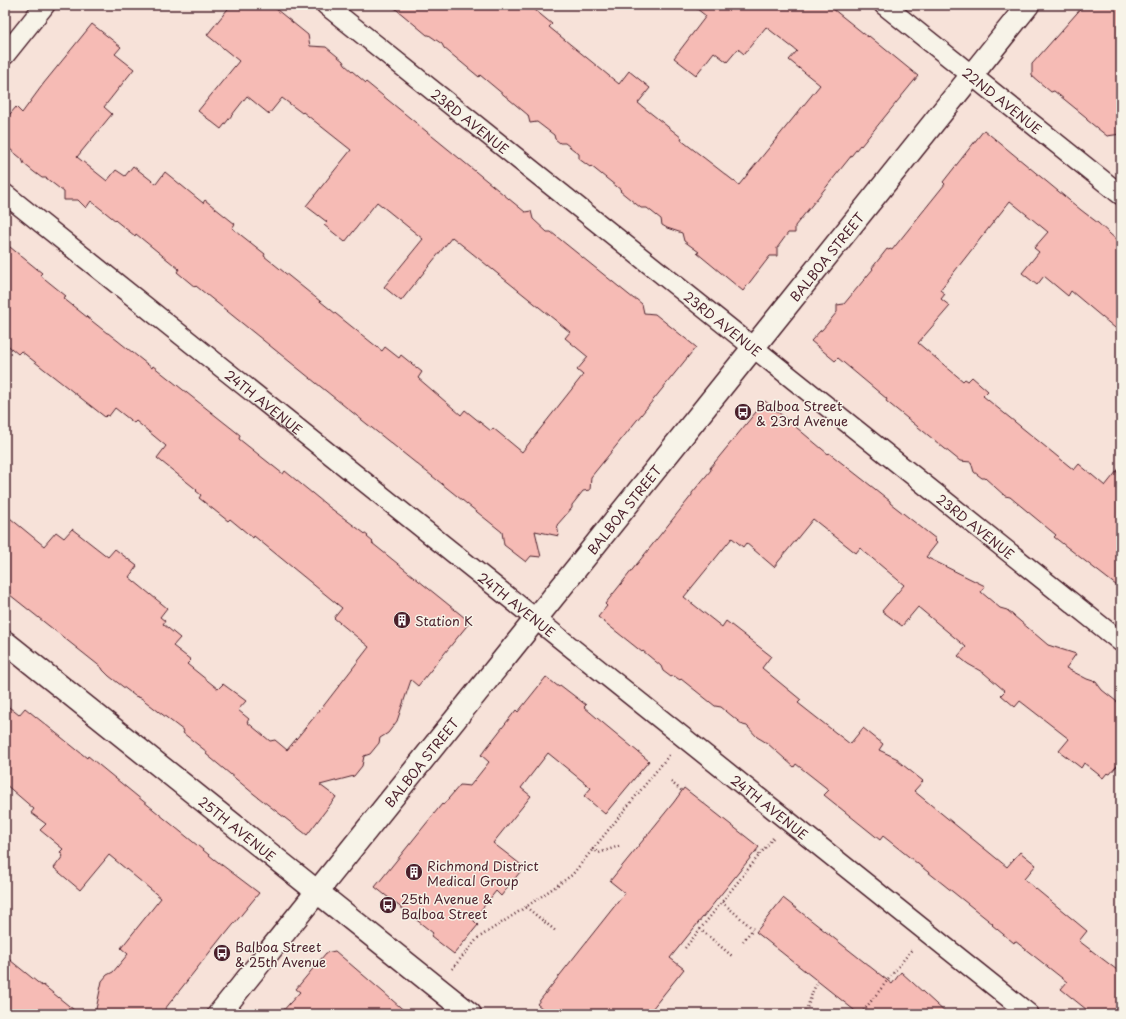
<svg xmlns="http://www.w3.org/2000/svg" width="1126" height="1019" viewBox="0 0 1126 1019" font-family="'Playpen Sans',sans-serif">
<rect width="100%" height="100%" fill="#f7e2d9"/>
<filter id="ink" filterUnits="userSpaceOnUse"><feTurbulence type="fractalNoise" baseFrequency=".025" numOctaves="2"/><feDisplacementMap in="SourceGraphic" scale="8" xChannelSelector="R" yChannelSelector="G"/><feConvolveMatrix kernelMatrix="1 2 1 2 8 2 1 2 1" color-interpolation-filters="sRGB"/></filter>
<g filter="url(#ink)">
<path fill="#f6bbb5" stroke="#4a1f2b" d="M 231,5 L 271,5 L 308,35 L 310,46 L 326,47 L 343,61 L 345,65 L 366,83 L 366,82 L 525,212 L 531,211 L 533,219 L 547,232 L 551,232 L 634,299 L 636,299 L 642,304 L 644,313 L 655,314 L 696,347 L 591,477 L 590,490 L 583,491 L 572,505 L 572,508 L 557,525 L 559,536 L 535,531 L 541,557 L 531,556 L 526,562 L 504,545 L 502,532 L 347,408 L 196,286 L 195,287 L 177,272 L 179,269 L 136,234 L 135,236 L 91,201 L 86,208 L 78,200 L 64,200 L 64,192 L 46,178 L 42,178 L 34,172 L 24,164 L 22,159 L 5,145 L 5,120 L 16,107 L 22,113 L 44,83 L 92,24 L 121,47 L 115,54 L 134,69 L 104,107 L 112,114 L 77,157 L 107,181 L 116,170 L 125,176 L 133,166 L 156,184 L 165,172 L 203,203 L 205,200 L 235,224 L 232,228 L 265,254 L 264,256 L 382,351 L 385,347 L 399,358 L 401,355 L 422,372 L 418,378 L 461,415 L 465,410 L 491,431 L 493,428 L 522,452 L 583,375 L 577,370 L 588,357 L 565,338 L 570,332 L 452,237 L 401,301 L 384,287 L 423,239 L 377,202 L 345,242 L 324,225 L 327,222 L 306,206 L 351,150 L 303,112 L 302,113 L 282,98 L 269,114 L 247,96 L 221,129 L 198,111 L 239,61 L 207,35 Z
M 391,5 L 529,5 L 552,24 L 549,27 L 619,84 L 629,71 L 650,88 L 638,103 L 682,138 L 681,140 L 739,185 L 820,85 L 789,60 L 797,51 L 766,27 L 744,54 L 738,49 L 727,62 L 714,52 L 696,75 L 674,58 L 706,16 L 692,5 L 828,5 L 868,37 L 869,36 L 918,76 L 861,146 L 860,145 L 795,226 L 795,233 L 788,233 L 777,248 L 777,256 L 770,256 L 743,291 L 697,253 L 699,252 L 684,241 L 682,233 L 667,228 L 662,225 L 661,219 L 647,208 L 641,208 L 620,191 L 621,190 L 591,166 L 590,167 L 579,159 L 579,154 L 565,143 L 560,143 L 555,139 L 554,135 L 537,122 L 530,123 L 528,115 L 480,75 L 479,77 L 444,48 L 442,44 L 429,35 L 427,35 Z
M 1084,5 L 1121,5 L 1121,134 L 1107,136 L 1087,120 L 1086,117 L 1054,91 L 1051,92 L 1032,76 L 1032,64 Z
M 984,130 L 1081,210 L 1098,223 L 1121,244 L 1121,333 L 1071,291 L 1068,296 L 1044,276 L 1037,285 L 1022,273 L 1039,252 L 1034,248 L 1048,232 L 1010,201 L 940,290 L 945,294 L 941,299 L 950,306 L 918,343 L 963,381 L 965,379 L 968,381 L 972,377 L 988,391 L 983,396 L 1074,470 L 1079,464 L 1105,486 L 1121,466 L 1121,589 L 1054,537 L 1056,535 L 1010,497 L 1005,496 L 985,478 L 982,478 L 974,472 L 971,462 L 960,461 L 886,401 L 887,399 L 838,358 L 835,361 L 811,341 L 820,331 L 822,330 L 837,312 L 837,305 L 844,304 L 873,269 L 872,268 L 887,249 L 889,250 L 890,249 L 892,250 L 945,184 L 943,182 Z
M 5,243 L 42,273 L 40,275 L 66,296 L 63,298 L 107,333 L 108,333 L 152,368 L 153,366 L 221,420 L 240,435 L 239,439 L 283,474 L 285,471 L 329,507 L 368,536 L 367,537 L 373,542 L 372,543 L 470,622 L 418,686 L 411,680 L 397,721 L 388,733 L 380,738 L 379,743 L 370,754 L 364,756 L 362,766 L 354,776 L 320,785 L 336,797 L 307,835 L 254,794 L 206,754 L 207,752 L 183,733 L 184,731 L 141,698 L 135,696 L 109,676 L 103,670 L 102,668 L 5,591 L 5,514 L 44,546 L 56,532 L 64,538 L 72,529 L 108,557 L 115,549 L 137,566 L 129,577 L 167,608 L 160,617 L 165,621 L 163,624 L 180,638 L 173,646 L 191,660 L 187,664 L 218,689 L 223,684 L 246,701 L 238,710 L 249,719 L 247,722 L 270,741 L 275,740 L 287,750 L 325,704 L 369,647 L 334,618 L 342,608 L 254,536 L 253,538 L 230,519 L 228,521 L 199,498 L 201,495 L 196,491 L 197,490 L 157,458 L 166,446 L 136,421 L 134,423 L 115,408 L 109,416 L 107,415 L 105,417 L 21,351 L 18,354 L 5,343 Z
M 765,401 L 828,454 L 829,453 L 875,489 L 890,501 L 890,503 L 936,539 L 934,540 L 937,543 L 926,557 L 985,586 L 981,592 L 1000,608 L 1007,610 L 1048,645 L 1076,654 L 1066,668 L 1087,679 L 1096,682 L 1102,690 L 1121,705 L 1121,761 L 1110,774 L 1107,773 L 1103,778 L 1084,763 L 1081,768 L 1080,767 L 1059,751 L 1069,739 L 1020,701 L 1015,707 L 1001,695 L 1005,691 L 984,673 L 968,664 L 958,656 L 966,647 L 918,607 L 902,626 L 882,611 L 904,585 L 860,548 L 856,553 L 813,519 L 774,567 L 746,543 L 743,547 L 732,538 L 684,597 L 722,627 L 726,621 L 771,656 L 762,668 L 801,700 L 798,703 L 850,744 L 863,728 L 883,744 L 879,750 L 898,759 L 898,761 L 923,781 L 914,791 L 1007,867 L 1020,852 L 1036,865 L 1024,879 L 1087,931 L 1079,941 L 1121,973 L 1121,1014 L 1092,1014 L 1061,989 L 1067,982 L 1015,941 L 1014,943 L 992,925 L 993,924 L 883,836 L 880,840 L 824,795 L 829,790 L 796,764 L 794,767 L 767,743 L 757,737 L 747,726 L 743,725 L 721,707 L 715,706 L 681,679 L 680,680 L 674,676 L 671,677 L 663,671 L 661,666 L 643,651 L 642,652 L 598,617 L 607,606 L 605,604 L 692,495 L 692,493 L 711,470 L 710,468 Z
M 546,677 L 559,687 L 560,685 L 586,705 L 584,707 L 597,718 L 649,761 L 605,814 L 584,796 L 591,788 L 548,753 L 521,788 L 531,796 L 493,843 L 524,867 L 501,896 L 496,891 L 473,920 L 478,925 L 454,954 L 431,936 L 433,933 L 375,887 L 442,804 L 443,805 L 460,785 L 470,786 L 489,762 L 481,755 L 516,710 L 518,712 Z
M 5,704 L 19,715 L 25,708 L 87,758 L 88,756 L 214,859 L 259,893 L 225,935 L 224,934 L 161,1014 L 95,1014 L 102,981 L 107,975 L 113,972 L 128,954 L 121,948 L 161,898 L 109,855 L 80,890 L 54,868 L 63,856 L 60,852 L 63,849 L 40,830 L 46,824 L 31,813 L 34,809 L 5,784 Z
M 684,788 L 759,847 L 670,958 L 684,969 L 648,1014 L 549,1014 L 537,1004 L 625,893 L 610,881 L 674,802 Z
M 783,898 L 892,984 L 901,972 L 947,1014 L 859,1014 L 756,932 Z
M 335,951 L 383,992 L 408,1014 L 280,1014 L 300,992 L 296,989 L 326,953 Z
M 5,956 L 42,986 L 43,985 L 79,1014 L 5,1014 Z"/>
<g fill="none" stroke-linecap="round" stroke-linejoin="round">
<defs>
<g id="minor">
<path id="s1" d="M 326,5 L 1121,642"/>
<path id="s2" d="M 884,5 L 1121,195"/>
<path d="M 5,55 L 45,5"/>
<path id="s3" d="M 5,194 L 1029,1014"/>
</g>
<g id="tertiary">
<path id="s4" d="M 219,1014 L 1028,5"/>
</g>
<g id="secondary">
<path id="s5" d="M 5,642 L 470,1014"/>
</g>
</defs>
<use href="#minor" stroke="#4a1f2b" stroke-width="22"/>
<use href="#tertiary" stroke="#4a1f2b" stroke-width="25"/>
<use href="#secondary" stroke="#4a1f2b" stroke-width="25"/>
<path stroke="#4a1f2b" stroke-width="2.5" stroke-dasharray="1 3" stroke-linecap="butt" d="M 671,782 L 682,791
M 619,846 L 599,853 L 593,849 L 670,754
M 756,851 L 760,855
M 722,902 L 753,929 L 743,941
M 526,907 L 557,932
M 700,929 L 732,956
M 685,948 L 773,838
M 452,969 L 478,938 L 526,907 L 572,875 L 593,849
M 803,1014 C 811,1004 810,992 818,983
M 861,1014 L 913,948"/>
<use href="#minor" stroke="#f7f3e8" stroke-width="19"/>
<use href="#tertiary" stroke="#f7f3e8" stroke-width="22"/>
<use href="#secondary" stroke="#f7f3e8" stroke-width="22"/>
</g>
</g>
<defs>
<symbol id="bus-disc" viewBox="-11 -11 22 22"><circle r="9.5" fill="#4a1f2b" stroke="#f7f3e8"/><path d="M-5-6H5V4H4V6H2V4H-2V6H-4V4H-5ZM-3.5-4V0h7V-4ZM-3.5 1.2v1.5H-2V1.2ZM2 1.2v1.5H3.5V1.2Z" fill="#fff"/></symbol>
<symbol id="building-disc" viewBox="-11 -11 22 22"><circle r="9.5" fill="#4a1f2b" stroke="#f7f3e8"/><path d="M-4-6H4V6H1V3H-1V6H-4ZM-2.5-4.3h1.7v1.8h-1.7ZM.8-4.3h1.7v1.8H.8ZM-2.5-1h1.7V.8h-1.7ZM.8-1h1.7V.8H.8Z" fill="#fff"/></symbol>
</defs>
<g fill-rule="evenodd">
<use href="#bus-disc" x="733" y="402" width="20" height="20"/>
<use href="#building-disc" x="392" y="610" width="20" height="20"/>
<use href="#building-disc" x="404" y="862" width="20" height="20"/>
<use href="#bus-disc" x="378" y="895" width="20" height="20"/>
<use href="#bus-disc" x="212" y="943" width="20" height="20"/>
</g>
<g text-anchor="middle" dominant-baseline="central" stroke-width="3" stroke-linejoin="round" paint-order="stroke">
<g font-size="13" fill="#4a1f2b" stroke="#f7f3e8">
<text stroke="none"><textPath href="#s2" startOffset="152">22ND AVENUE</textPath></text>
<text stroke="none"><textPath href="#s1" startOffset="185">23RD AVENUE</textPath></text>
<text stroke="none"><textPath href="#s4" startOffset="971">BALBOA STREET</textPath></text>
<text stroke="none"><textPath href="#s1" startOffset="509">23RD AVENUE</textPath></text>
<text stroke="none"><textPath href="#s3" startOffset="332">24TH AVENUE</textPath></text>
<text stroke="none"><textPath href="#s4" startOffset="647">BALBOA STREET</textPath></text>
<text stroke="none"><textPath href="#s1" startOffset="833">23RD AVENUE</textPath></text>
<text stroke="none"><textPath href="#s3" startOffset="656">24TH AVENUE</textPath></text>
<text stroke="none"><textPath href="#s4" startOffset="323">BALBOA STREET</textPath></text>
<text stroke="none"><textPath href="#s3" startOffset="980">24TH AVENUE</textPath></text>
<text stroke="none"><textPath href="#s5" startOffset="298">25TH AVENUE</textPath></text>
</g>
<g font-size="13" fill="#4a1f2b" stroke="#f7f3e8" text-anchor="start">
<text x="756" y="405">Balboa Street<tspan x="756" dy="15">&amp; 23rd Avenue</tspan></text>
<text x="415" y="620">Station K</text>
<text x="427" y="865">Richmond District<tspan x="427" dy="15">Medical Group</tspan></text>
<text x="401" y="898">25th Avenue &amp;<tspan x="401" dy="15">Balboa Street</tspan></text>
<text x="235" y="946">Balboa Street<tspan x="235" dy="15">&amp; 25th Avenue</tspan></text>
</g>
</g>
<rect width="1126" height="1019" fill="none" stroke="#f7f3e8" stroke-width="20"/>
<rect x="10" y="10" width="1106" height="999" fill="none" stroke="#4a1f2b" stroke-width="1.5" filter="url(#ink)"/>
</svg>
